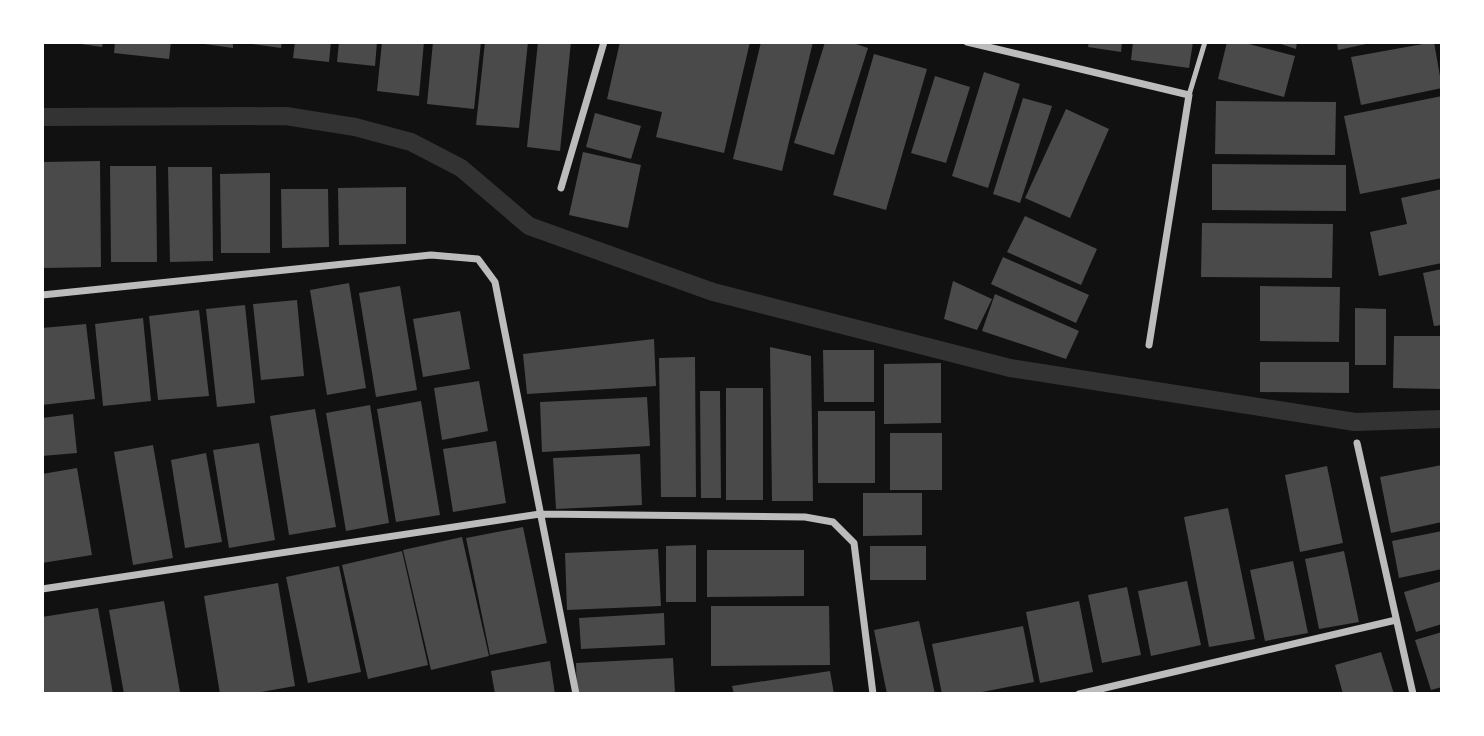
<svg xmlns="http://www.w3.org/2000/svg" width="1484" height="736" viewBox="0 0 1484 736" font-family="Poppins,sans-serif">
<rect width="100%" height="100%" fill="#111"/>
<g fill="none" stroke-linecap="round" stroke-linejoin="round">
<path stroke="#333" stroke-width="18" d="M 42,117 L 286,116 L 355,127 L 411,142 L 461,168 L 529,226 L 713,292 L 1010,368 L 1355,422 L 1442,419"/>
</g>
<path fill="#4a4a4a" d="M 67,42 L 103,42 L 102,47 Z
M 115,42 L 171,42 L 169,59 L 114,53 Z
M 190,42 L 233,42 L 233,48 Z
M 237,42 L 282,42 L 281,48 Z
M 295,42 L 331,42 L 329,62 L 293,58 Z
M 339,42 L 377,42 L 375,66 L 337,62 Z
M 382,42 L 424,42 L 419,96 L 377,91 Z
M 433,42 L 481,42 L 474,109 L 427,104 Z
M 485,42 L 528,42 L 519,128 L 476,125 Z
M 538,42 L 571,42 L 560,151 L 527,147 Z
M 620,42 L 750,42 L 724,153 L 656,137 L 662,112 L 607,99 Z
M 761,42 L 813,42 L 782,171 L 733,159 Z
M 825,42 L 850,42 L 868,48 L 834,155 L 794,143 Z
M 1089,42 L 1122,42 L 1121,52 L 1088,47 Z
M 1133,42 L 1193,42 L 1189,68 L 1131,60 Z
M 1227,42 L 1241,42 L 1295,56 L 1284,97 L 1218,79 Z
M 1275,42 L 1297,42 L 1296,49 Z
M 1337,42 L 1371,42 L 1371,43 L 1338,50 Z
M 1434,42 L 1442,88 L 1361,105 L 1351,57 Z
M 874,54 L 927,69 L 886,210 L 833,195 Z
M 984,72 L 1020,84 L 988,188 L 952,176 Z
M 935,76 L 970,87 L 946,163 L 911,153 Z
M 1442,96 L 1442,178 L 1360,194 L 1344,116 Z
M 1023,98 L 1052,106 L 1020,203 L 993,194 Z
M 1216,101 L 1336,102 L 1335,155 L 1215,154 Z
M 1066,109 L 1109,129 L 1070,218 L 1025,198 Z
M 595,113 L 641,126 L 631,159 L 586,147 Z
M 583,152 L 641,165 L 628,228 L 569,215 Z
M 100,161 L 101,267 L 42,268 L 42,162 Z
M 1212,164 L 1346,165 L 1346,211 L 1212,210 Z
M 110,166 L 156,166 L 157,262 L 111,262 Z
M 168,167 L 212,167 L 213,261 L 170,262 Z
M 270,173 L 270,253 L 221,253 L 220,174 Z
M 406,187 L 406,244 L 339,245 L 338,188 Z
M 281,189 L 328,189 L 329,247 L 282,248 Z
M 1442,189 L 1442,263 L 1379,276 L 1370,232 L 1407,224 L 1401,198 Z
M 1025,216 L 1097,249 L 1081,285 L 1007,252 Z
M 1202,223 L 1333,224 L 1332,278 L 1201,277 Z
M 1003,257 L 1089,295 L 1076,323 L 991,284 Z
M 1442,269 L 1442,325 L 1434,326 L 1423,273 Z
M 953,281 L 992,299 L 977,330 L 944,319 Z
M 349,283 L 366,388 L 327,395 L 310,290 Z
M 400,286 L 417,390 L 376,397 L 359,293 Z
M 1260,286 L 1340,287 L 1339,342 L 1260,341 Z
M 995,294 L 1079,331 L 1066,359 L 982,331 Z
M 297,300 L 304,376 L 261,380 L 253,304 Z
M 245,305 L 255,403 L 217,407 L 206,309 Z
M 1355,308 L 1386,309 L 1386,365 L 1355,365 Z
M 199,310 L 209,396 L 158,400 L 149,316 Z
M 460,311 L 470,369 L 423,377 L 413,319 Z
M 143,318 L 151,401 L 103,406 L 95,324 Z
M 86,324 L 95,399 L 42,405 L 42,328 Z
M 1394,336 L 1442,336 L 1442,389 L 1393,388 Z
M 654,339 L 656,386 L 527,394 L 523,354 Z
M 770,347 L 811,356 L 813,501 L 772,501 Z
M 823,350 L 874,350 L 874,402 L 824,402 Z
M 695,357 L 696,497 L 661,497 L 659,358 Z
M 1260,362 L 1349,362 L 1349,393 L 1260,392 Z
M 941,363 L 941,423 L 884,424 L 884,364 Z
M 479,381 L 488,431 L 442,440 L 434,388 Z
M 726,388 L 763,388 L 763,500 L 726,500 Z
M 700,391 L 720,391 L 721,498 L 701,498 Z
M 647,397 L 650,446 L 542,452 L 540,402 Z
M 421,401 L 440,515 L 396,522 L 377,409 Z
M 370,405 L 389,523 L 346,531 L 326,413 Z
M 315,409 L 336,527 L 289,535 L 270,416 Z
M 818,411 L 875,411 L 875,483 L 818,483 Z
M 73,414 L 77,453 L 42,456 L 42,418 Z
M 890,433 L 942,433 L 942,490 L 890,490 Z
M 496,441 L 506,503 L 453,512 L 443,449 Z
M 259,443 L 275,540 L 229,548 L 213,450 Z
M 153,445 L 173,558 L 133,565 L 114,452 Z
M 206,453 L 222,542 L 185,548 L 171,460 Z
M 640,454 L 642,505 L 556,509 L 553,458 Z
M 1442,465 L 1442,522 L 1391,533 L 1380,477 Z
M 1327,466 L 1343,543 L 1300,552 L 1285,475 Z
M 77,468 L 92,555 L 42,563 L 42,474 Z
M 863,493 L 922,493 L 922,535 L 863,536 Z
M 1228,508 L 1255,639 L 1209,647 L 1184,517 Z
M 523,527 L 547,643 L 490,655 L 466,538 Z
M 1442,531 L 1442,569 L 1399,578 L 1392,541 Z
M 462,537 L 489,656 L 431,670 L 403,550 Z
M 696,545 L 696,602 L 666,602 L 666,546 Z
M 870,546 L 926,546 L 926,580 L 870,580 Z
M 658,549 L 661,606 L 567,610 L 565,553 Z
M 707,550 L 804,550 L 804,596 L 707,597 Z
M 402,551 L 428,665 L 368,679 L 342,565 Z
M 1344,551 L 1359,622 L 1319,629 L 1305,559 Z
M 1293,561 L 1308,633 L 1265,641 L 1250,570 Z
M 339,566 L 361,672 L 308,683 L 286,577 Z
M 1187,581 L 1201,645 L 1151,656 L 1138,591 Z
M 1442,581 L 1442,624 L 1416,632 L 1404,592 Z
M 278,583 L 295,686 L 249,694 L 220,694 L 204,596 Z
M 1127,587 L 1141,655 L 1102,663 L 1088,595 Z
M 164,601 L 180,692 L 124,694 L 109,610 Z
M 1079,601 L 1093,672 L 1040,683 L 1026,612 Z
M 711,606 L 829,606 L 830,665 L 711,666 Z
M 98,608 L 113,694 L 44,694 L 42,617 Z
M 664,613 L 665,645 L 581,649 L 579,618 Z
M 919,621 L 935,694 L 887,694 L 874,630 Z
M 1023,626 L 1034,682 L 972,694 L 942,694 L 932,644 Z
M 1442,632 L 1442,687 L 1431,690 L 1415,640 Z
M 1381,652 L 1394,694 L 1343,694 L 1335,665 Z
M 673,658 L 675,693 L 577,694 L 576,663 Z
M 550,661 L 555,694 L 495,694 L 491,671 Z
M 830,671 L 834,694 L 734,694 L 732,686 Z"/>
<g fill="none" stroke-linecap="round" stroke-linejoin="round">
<path stroke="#bcbcbc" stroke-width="5" d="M 1189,95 L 1205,42"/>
<path stroke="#bcbcbc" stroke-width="7" d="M 967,42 L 1189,95 L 1149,345
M 561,188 L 604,42
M 42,295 L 431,255 L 478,259 L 495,282 L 576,694
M 1357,443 L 1413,694
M 42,589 L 540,514 L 805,517 L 833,522 L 854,543 L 873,694
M 1079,694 L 1396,620"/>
</g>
<rect width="1484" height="736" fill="none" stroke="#ffffff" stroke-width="88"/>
</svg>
